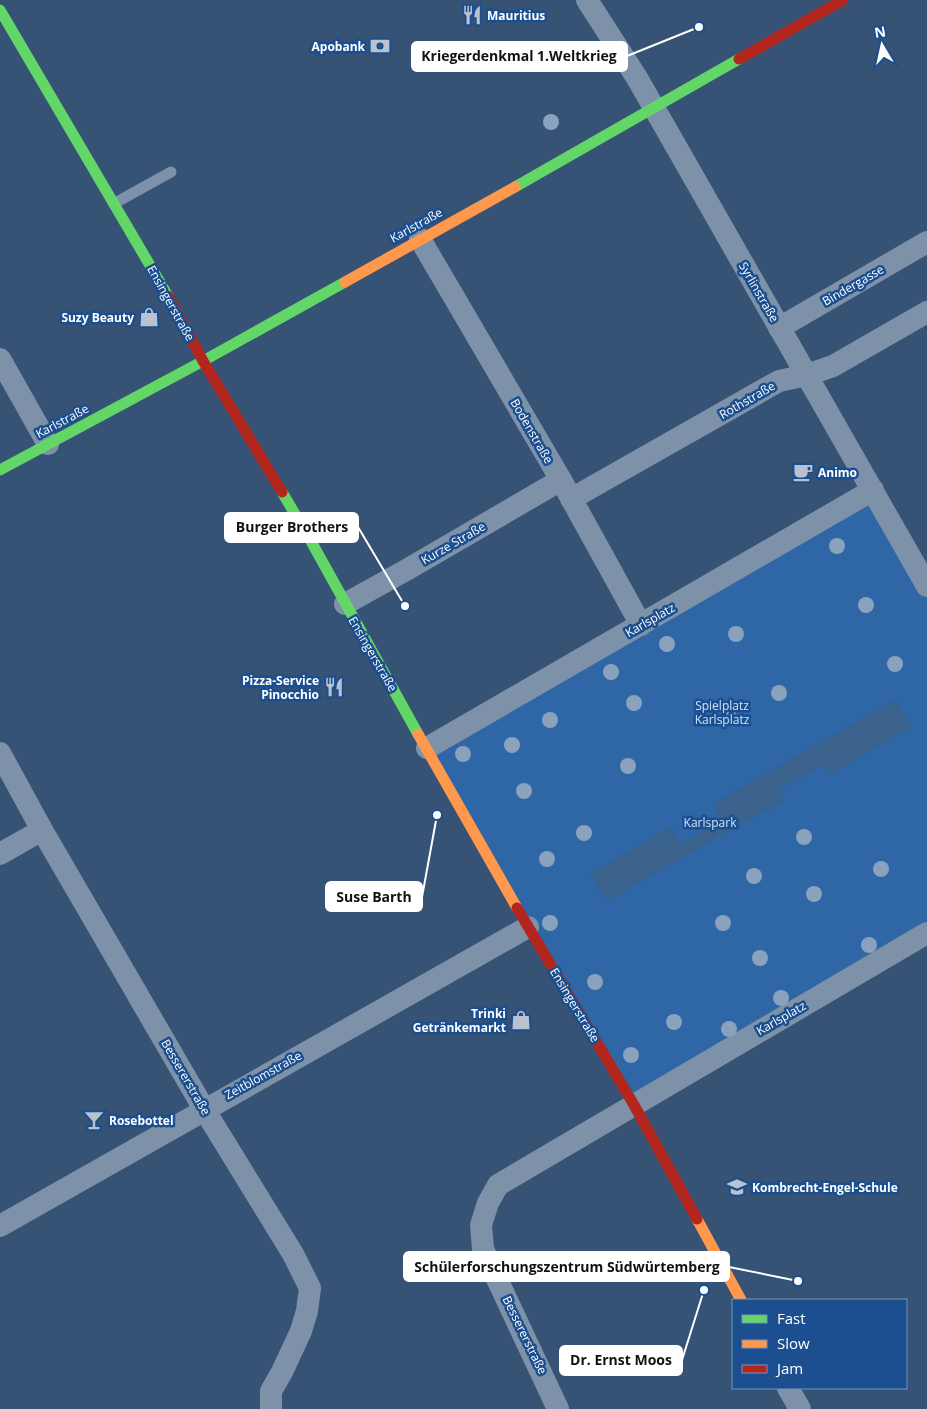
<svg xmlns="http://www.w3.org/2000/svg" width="927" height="1409" viewBox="0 0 927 1409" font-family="'Open Sans',sans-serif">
<rect width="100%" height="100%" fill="#365274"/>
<path fill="#2f66a5" d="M 873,490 L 927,586 L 927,933 L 634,1105 L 427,748 Z"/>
<path fill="#3b618d" d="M 895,700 L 911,727 L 830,774 L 824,764 L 779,790 L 784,800 L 606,901 L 590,874 L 671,827 L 681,845 L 722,821 L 713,804 Z"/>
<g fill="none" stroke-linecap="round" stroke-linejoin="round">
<path stroke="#7d92a8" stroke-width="11" d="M 115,203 L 171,172"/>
<path stroke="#7d92a8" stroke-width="22" d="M 587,0 L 637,78 L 927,586
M 420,239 L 561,480 L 641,625
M 779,328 L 927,242
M 0,359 L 48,444
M 571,499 L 779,381 L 807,375 L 833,366 L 927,312
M 345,604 L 408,569 L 561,480
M 427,748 L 873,490
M 0,753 L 42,830 L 204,1109 L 293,1254 L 310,1288 L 307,1311 L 301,1331 L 282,1372 L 271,1391 L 271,1409
M 0,854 L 42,830
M 0,1226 L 528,927
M 788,1388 L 800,1409
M 558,1409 L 483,1249 L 481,1225 L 488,1203 L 498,1185 L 927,933"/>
<path stroke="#63d668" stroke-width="11" d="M 0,10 L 168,296
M 515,187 L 739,59
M 0,470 L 203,361 L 345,282
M 282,492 L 312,543 L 418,734"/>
<path stroke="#ff974d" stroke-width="11" d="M 345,282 L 515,187
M 418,734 L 517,908
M 697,1219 L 741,1300"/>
<path stroke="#b3261e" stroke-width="11" d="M 739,59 L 843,0
M 168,296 L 203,361 L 282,492
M 517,908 L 634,1105 L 697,1219"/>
</g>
<g fill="#8aa2be">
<circle cx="551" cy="122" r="8"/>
<circle cx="837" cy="546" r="8"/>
<circle cx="866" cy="605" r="8"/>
<circle cx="736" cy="634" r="8"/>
<circle cx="667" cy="644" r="8"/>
<circle cx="895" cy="664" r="8"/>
<circle cx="611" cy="672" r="8"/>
<circle cx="779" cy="693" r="8"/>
<circle cx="634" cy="703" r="8"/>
<circle cx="728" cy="711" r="8"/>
<circle cx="550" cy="720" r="8"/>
<circle cx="512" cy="745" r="8"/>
<circle cx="463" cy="754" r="8"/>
<circle cx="628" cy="766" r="8"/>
<circle cx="524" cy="791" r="8"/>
<circle cx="584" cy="833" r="8"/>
<circle cx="804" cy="837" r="8"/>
<circle cx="547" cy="859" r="8"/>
<circle cx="881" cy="869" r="8"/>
<circle cx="754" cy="876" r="8"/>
<circle cx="814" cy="894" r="8"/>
<circle cx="550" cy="923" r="8"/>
<circle cx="723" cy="923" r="8"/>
<circle cx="869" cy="945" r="8"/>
<circle cx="760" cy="958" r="8"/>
<circle cx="595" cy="982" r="8"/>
<circle cx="781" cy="998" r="8"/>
<circle cx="674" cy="1022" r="8"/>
<circle cx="729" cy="1029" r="8"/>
<circle cx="631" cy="1055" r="8"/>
</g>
<defs>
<symbol id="restaurant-bare" viewBox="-9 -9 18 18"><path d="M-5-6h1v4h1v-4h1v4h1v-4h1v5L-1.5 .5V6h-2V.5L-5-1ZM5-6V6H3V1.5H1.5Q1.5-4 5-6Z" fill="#b9c2ce" stroke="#1b4f8f" stroke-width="2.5" paint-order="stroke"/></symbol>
<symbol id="bank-bare" viewBox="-9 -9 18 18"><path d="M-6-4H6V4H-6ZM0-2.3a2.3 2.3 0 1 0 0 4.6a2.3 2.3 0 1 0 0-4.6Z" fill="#b9c2ce" stroke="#1b4f8f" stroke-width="2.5" paint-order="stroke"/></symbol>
<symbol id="shop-bare" viewBox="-9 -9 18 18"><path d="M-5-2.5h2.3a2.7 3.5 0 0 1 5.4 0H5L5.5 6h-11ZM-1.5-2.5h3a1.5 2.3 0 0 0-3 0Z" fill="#b9c2ce" stroke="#1b4f8f" stroke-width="2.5" paint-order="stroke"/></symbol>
<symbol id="cafe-bare" viewBox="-9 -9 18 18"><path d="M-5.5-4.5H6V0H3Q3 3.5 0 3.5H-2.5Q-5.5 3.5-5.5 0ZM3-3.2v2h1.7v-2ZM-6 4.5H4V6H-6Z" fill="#b9c2ce" stroke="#1b4f8f" stroke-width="2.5" paint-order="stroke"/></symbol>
<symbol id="bar-bare" viewBox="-9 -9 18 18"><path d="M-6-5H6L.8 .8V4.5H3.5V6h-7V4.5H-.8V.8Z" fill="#b9c2ce" stroke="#1b4f8f" stroke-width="2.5" paint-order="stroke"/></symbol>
<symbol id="school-bare" viewBox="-9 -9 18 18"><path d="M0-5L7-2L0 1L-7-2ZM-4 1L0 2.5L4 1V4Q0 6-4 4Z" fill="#b9c2ce" stroke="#1b4f8f" stroke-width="2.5" paint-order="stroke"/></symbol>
</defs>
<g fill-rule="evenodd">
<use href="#restaurant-bare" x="458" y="1" width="28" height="28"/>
<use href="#bank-bare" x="366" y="32" width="28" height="28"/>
<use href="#shop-bare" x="135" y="303" width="28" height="28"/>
<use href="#cafe-bare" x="789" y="458" width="28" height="28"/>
<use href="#restaurant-bare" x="320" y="673" width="28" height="28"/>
<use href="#shop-bare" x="507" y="1006" width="28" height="28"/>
<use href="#bar-bare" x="80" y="1106" width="28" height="28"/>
<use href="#school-bare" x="723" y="1173" width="28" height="28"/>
</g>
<g text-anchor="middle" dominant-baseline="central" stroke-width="5" stroke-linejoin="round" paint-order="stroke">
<g font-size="12" font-weight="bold" fill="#fff" stroke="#1b4f8f" text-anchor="start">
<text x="487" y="15">Mauritius</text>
<text x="365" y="46" text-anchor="end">Apobank</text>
<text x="134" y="317" text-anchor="end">Suzy Beauty</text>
<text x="818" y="472">Animo</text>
<text x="319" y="680" text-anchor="end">Pizza-Service<tspan x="319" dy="14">Pinocchio</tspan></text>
<text x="506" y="1013" text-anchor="end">Trinki<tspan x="506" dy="14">Getränkemarkt</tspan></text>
<text x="109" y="1120">Rosebottel</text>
<text x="752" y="1187">Kombrecht-Engel-Schule</text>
</g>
<g font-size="12" fill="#fff" stroke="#1b4f8f">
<text transform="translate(416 225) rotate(-29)">Karlstraße</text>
<text transform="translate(853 285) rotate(-30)">Bindergasse</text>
<text transform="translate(759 292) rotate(60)">Syrlinstraße</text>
<text transform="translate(171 303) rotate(61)">Ensingerstraße</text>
<text transform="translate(747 400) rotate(-30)">Rothstraße</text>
<text transform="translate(62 421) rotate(-28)">Karlstraße</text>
<text transform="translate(532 431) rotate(60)">Bodenstraße</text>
<text transform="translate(453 543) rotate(-30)">Kurze Straße</text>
<text transform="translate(650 620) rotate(-30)">Karlsplatz</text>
<text transform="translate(373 654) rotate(60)">Ensingerstraße</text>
<text transform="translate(575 1005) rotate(59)">Ensingerstraße</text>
<text transform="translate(781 1018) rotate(-30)">Karlsplatz</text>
<text transform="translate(263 1075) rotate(-29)">Zeitblomstraße</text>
<text transform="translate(186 1077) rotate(60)">Bessererstraße</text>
<text transform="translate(525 1335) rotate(64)">Bessererstraße</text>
</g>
<g font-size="12" fill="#cfe3fa" stroke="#1b4f8f">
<text x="722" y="705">Spielplatz<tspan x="722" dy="14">Karlsplatz</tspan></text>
<text x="710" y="822">Karlspark</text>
</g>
</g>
<path fill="none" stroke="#fff" stroke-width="2" d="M699 27L627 56M405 606L358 527M437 815L422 897M798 1281L729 1267M704 1290L682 1360"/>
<g fill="#fff" stroke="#1b4f8f" stroke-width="2">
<circle cx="699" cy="27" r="5"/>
<circle cx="405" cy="606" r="5"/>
<circle cx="437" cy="815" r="5"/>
<circle cx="798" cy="1281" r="5"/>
<circle cx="704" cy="1290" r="5"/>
</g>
<g fill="#fff" stroke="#fff" stroke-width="2">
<rect x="412" y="42" width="215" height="29" rx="5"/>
<rect x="225" y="513" width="133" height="29" rx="5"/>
<rect x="326" y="882" width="96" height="29" rx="5"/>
<rect x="404" y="1252" width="325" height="29" rx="5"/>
<rect x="560" y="1346" width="122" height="29" rx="5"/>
</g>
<g font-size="14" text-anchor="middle" font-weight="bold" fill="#111">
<text x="519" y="61">Kriegerdenkmal 1.Weltkrieg</text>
<text x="292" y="532">Burger Brothers</text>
<text x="374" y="902">Suse Barth</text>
<text x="567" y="1272">Schülerforschungszentrum Südwürtemberg</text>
<text x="621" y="1365">Dr. Ernst Moos</text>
</g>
<rect x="732" y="1299" width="175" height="90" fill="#1b4f8f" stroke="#7695bc"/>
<rect x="742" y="1315" width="25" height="8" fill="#63d668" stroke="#7695bc"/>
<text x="777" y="1324" font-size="15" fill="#ffffff">Fast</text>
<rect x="742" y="1340" width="25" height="8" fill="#ff974d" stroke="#7695bc"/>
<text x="777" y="1349" font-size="15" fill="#ffffff">Slow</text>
<rect x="742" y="1365" width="25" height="8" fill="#b3261e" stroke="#7695bc"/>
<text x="777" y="1374" font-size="15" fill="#ffffff">Jam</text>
<g transform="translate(882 45) rotate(351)" stroke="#1b4f8f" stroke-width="4" paint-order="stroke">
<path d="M0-4L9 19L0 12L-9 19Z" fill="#ffffff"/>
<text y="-8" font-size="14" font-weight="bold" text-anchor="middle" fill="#ffffff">N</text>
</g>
</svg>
